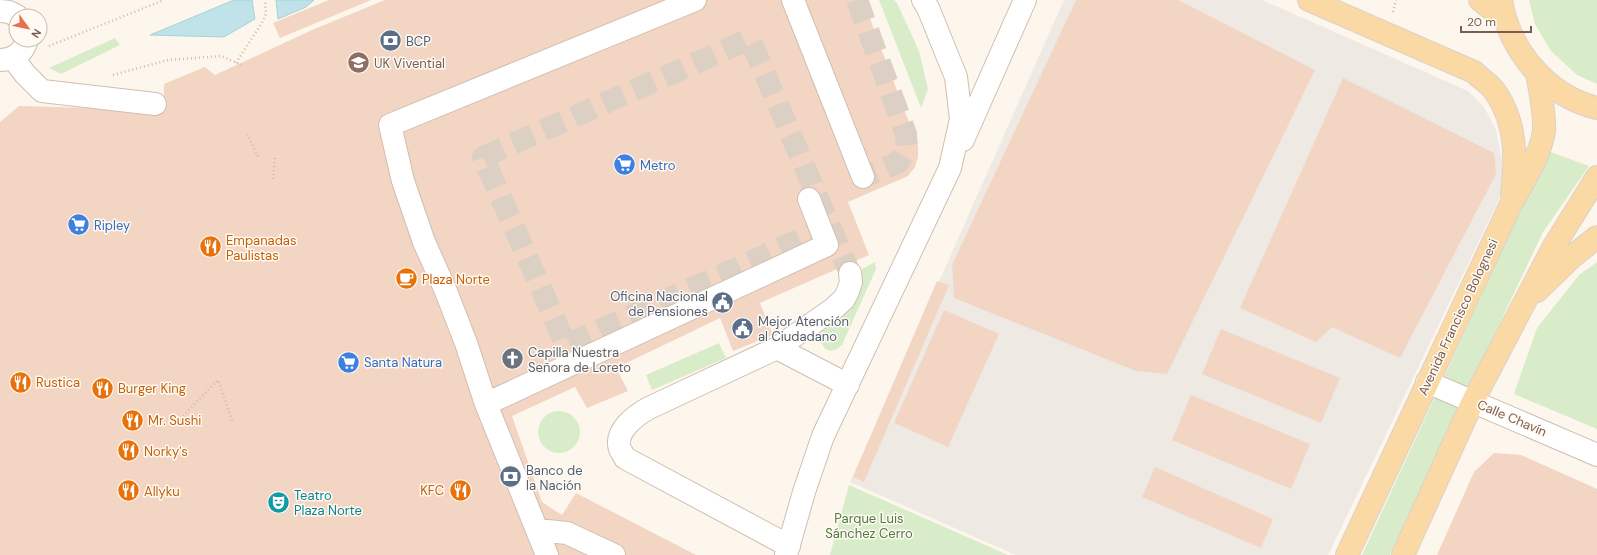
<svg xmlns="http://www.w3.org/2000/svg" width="1597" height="555" viewBox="0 0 1597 555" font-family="'DM Sans',sans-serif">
<rect width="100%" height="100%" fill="#fdf6ec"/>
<path fill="#efe9e4" d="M 1064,0 L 1262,0 L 1468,91 L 1484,107 L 1496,130 L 1502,160 L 1503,191 L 1328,555 L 1016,555 L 850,482 Z"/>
<path fill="#d8ecc9" d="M 879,0 L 894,0 L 897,3 L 919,51 L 928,89 L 921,108 Z
M 1529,0 L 1597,0 L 1597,84 L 1577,75 L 1551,51 L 1535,24 Z
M 115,38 L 120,45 L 61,74 L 49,68 Z
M 1548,151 L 1589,166 L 1543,232 L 1390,555 L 1362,555 Z
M 875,262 L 876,269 L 842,345 C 826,359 821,345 818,331 L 861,282 L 862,269 Z
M 1597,262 L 1597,429 L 1514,394 L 1537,328 L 1579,275 Z
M 719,343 L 726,358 L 652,390 L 646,375 Z
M538 432a21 21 0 1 1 42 0a21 21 0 1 1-42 0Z
M 849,485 L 1008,555 L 830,555 Z"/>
<path fill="#bfe3e8" stroke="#a5d3da" d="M 234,0 L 252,0 L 255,19 L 224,37 L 150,35 Z
M 276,0 L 314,0 L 306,7 L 278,19 Z"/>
<path fill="#f3d5c3" d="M 329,0 L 371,0 L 280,38 L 273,23 Z
M 385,0 L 863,0 L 918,146 L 918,157 L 915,167 L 908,176 L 848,202 L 869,255 L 760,303 L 773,335 L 733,351 L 720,318 L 616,368 L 628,391 L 587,408 L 575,387 L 512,416 L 542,502 L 562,515 L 576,493 L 696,555 L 0,555 L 0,122 L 19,106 L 164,110 L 164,84 L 205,67 L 215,75 L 312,30 Z
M 1076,0 L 1178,0 L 1315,70 L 1167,374 L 1136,371 L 954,298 L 952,265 Z
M 1343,78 L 1494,153 L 1496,174 L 1400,358 L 1332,327 L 1316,342 L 1240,308 Z
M 937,281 L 949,285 L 864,482 L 853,477 Z
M 944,310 L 999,334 L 948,447 L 894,423 Z
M 1221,329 L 1340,378 L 1321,423 L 1202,374 Z
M 1191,395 L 1310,444 L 1291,489 L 1172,440 Z
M 1494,453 L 1521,455 L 1597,489 L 1597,555 L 1437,555 L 1474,472 Z
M 1155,467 L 1273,519 L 1261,548 L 1142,497 Z"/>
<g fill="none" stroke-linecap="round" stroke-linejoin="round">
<path stroke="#dcd0c4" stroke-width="22" stroke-dasharray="22 11" stroke-linecap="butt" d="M 857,0 L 906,134 L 907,148 L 898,163 L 863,177
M 830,226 L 566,345 L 483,157 L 750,39 L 850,273"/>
<defs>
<path id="minor" d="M 695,0 L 390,125 L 403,181 L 424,242 L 445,289 L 466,343 L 486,404 L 827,245 L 809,199
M 793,0 L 863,177
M 0,11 L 9,12 L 17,16
M 13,58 L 25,74 L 42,91 L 155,104
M 0,60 C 14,60 23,53 27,40
M 963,140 L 1025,0
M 777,348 L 848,385
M 1427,382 L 1597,455
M 486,404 L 547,555
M 537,530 L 567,533 L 614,555
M 789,546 L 625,458 C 624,455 621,452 620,449 C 614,431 636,415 649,408 L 777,348 L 833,309 L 844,299 L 848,291 L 851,282 L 850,273
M 786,555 L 804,492 L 823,436 L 950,168 L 961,119 L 956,77 L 928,8 L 923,0"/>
<path id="major" d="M 1309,0 L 1474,72 C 1481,79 1491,85 1496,93 C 1517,124 1516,159 1512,194
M 1480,0 L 1506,21
M 1501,0 C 1509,50 1547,96 1597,108
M 1537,291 L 1573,256 L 1597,237
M 1347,555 L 1511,204 C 1522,184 1541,154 1544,131 C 1545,112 1540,91 1537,73
M 1403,555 L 1473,401 L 1554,246 L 1597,177"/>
</defs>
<use href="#minor" stroke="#d1beb0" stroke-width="24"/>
<use href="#major" stroke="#dad1cd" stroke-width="24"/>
<path stroke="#d9b8a5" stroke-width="2.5" stroke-dasharray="1 3" stroke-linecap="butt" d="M 1393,12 L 1396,0
M 49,46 L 164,0
M 236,63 L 263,21 L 266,14 L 265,0
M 113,75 L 168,60 L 221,56 L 244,66
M 247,134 L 259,158
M 273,179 L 275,158
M 183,416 L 218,380 L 233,423"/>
<use href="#minor" stroke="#fff" stroke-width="22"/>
<use href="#major" stroke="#fbd9a5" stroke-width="22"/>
</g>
<defs>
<symbol id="bank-disc" viewBox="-11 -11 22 22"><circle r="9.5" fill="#5c6f8a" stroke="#fffaf3"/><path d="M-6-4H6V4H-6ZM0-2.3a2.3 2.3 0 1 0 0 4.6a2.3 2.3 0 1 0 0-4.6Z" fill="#fff"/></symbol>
<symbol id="university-disc" viewBox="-11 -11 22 22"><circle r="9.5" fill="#8d6e63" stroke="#fffaf3"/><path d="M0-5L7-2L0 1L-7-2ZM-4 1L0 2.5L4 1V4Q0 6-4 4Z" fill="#fff"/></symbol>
<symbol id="supermarket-disc" viewBox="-11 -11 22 22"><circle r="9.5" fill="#3f7fe0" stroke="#fffaf3"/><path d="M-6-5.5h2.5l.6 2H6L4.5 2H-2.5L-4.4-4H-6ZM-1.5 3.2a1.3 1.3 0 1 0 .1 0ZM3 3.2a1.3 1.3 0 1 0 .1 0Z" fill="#fff"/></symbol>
<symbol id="restaurant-disc" viewBox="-11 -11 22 22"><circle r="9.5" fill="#e8710a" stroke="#fffaf3"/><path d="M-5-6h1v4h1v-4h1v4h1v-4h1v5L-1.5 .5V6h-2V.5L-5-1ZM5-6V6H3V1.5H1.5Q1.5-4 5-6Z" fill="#fff"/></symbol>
<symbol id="cafe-disc" viewBox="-11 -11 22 22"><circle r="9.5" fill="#e8710a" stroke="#fffaf3"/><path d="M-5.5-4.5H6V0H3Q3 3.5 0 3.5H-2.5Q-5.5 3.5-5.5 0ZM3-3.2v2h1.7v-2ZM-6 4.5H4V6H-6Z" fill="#fff"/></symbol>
<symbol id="civic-disc" viewBox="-11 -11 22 22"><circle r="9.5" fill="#5c6f8a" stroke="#fffaf3"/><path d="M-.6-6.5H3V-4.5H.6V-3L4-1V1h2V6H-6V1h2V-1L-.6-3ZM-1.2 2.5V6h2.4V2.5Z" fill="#fff"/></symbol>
<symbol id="church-disc" viewBox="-11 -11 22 22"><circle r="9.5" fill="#6b7280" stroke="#fffaf3"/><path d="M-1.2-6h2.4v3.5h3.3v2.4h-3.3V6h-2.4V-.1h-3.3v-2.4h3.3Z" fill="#fff"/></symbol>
<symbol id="theatre-disc" viewBox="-11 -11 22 22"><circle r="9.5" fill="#0f9aa8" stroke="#fffaf3"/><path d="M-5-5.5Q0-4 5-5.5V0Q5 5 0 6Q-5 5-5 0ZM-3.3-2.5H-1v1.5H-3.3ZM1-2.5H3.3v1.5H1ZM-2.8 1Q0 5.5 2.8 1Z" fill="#fff"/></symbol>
</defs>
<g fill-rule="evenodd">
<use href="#bank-disc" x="378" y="28" width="25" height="25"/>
<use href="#university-disc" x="346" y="50" width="25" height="25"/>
<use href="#supermarket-disc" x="612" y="152" width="25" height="25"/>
<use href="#supermarket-disc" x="66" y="212" width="25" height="25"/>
<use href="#restaurant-disc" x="198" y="234" width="25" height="25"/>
<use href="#cafe-disc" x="394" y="266" width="25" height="25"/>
<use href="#civic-disc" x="710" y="290" width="25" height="25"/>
<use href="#civic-disc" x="730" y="316" width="25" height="25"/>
<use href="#church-disc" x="500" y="346" width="25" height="25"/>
<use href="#supermarket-disc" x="336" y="350" width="25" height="25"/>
<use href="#restaurant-disc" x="8" y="370" width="25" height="25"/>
<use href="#restaurant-disc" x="90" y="376" width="25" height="25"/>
<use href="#restaurant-disc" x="120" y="408" width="25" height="25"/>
<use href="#restaurant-disc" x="116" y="438" width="25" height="25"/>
<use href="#bank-disc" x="498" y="464" width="25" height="25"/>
<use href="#restaurant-disc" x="448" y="478" width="25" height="25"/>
<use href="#restaurant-disc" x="116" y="478" width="25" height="25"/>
<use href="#theatre-disc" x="266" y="490" width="25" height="25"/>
</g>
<g text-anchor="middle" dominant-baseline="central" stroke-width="3" stroke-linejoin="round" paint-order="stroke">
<g font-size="13" fill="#4e5e75" stroke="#fffaf3" text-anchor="start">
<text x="406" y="41">BCP</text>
<text x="708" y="296" text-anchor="end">Oficina Nacional<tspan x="708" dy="15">de Pensiones</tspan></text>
<text x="758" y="321">Mejor Atención<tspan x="758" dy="15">al Ciudadano</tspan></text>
<text x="526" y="470">Banco de<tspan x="526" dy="15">la Nación</tspan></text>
</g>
<g font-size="13" fill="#785e54" stroke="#fffaf3" text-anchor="start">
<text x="374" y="63">UK Vivential</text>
</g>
<g font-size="13" fill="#366cbe" stroke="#fffaf3" text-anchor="start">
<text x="640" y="165">Metro</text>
<text x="94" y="225">Ripley</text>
<text x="364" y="362">Santa Natura</text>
</g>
<g font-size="13" fill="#c56008" stroke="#fffaf3" text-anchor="start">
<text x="226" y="240">Empanadas<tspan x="226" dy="15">Paulistas</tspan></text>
<text x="422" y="279">Plaza Norte</text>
<text x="36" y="382">Rustica</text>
<text x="118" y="388">Burger King</text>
<text x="148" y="420">Mr. Sushi</text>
<text x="144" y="451">Norky's</text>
<text x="444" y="490" text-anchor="end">KFC</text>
<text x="144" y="491">Allyku</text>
</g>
<g font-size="13" fill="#7a5c4d" stroke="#fffaf3">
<text transform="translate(1458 317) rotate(-65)">Avenida Francisco Bolognesi</text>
<text transform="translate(1512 418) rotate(23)">Calle Chavín</text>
</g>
<g font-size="13" fill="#5b616d" stroke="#fffaf3" text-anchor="start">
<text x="528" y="352">Capilla Nuestra<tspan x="528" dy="15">Señora de Loreto</tspan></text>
</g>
<g font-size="13" fill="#0d838f" stroke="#fffaf3" text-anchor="start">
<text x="294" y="495">Teatro<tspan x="294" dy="15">Plaza Norte</tspan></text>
</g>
<g font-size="13" fill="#537a41" stroke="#fffaf3">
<text x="869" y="518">Parque Luis<tspan x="869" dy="15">Sánchez Cerro</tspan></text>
</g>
</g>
<g transform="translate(28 28) rotate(123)"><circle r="19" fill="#fffaf3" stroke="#cabbb1"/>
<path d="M0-3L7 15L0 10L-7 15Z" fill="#e76f51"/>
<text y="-6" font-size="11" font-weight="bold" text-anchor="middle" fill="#7a5c4d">N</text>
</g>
<path d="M1461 26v6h70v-6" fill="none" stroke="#7a5c4d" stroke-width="2"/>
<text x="1467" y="26" font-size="12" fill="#7a5c4d" stroke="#fffaf3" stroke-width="3" paint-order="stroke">20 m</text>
</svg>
